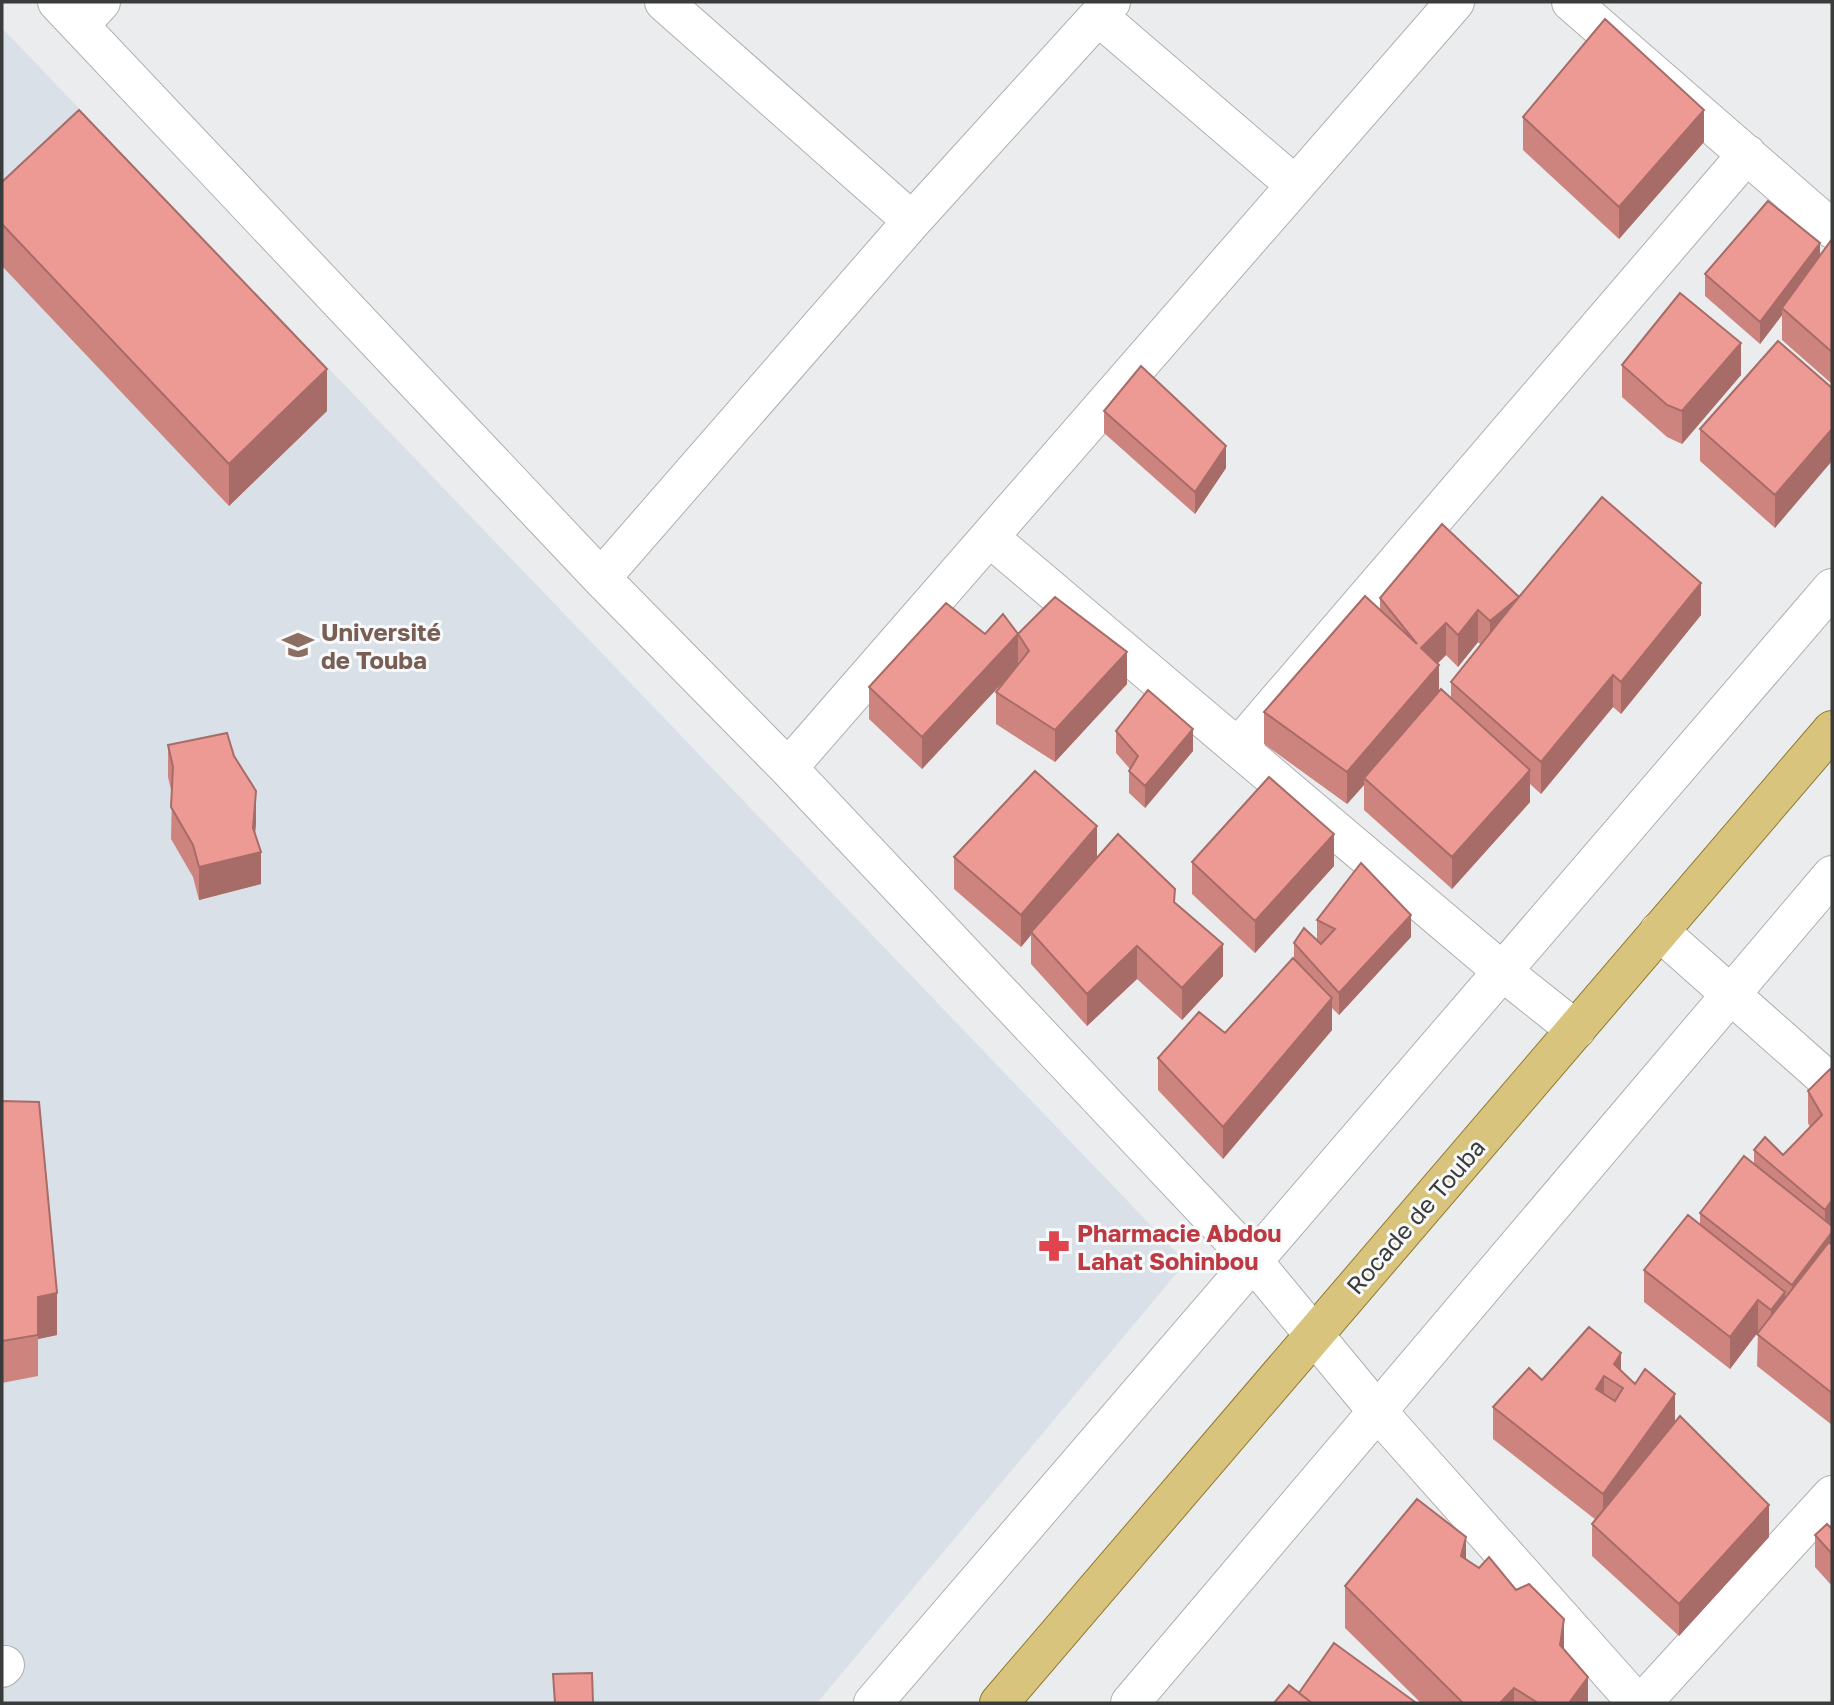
<svg xmlns="http://www.w3.org/2000/svg" width="1834" height="1705" viewBox="0 0 1834 1705" font-family="'Golos Text',sans-serif">
<rect width="100%" height="100%" fill="#ebeced"/>
<path fill="#dae0e7" d="M 2,28 L 1186,1262 L 817,1703 L 2,1703 Z"/>
<g fill="none" stroke-linecap="round" stroke-linejoin="round">
<defs>
<path id="minor" d="M 57,2 L 601,578 L 788,768 L 1253,1261 L 1377,1411 L 1637,1703
M 664,2 L 912,221
M 1571,2 L 1832,229
M 1098,16 L 1295,185
M 80,25 L 101,2
M 989,537 L 1502,971 L 1576,1030
M 601,578 L 912,221 L 1111,2
M 1239,746 L 1747,154
M 788,768 L 1455,2
M 1659,931 L 1832,1084
M 2,1668 L 5,1665
M 873,1703 L 1832,588
M 1130,1703 L 1832,875
M 1642,1703 L 1832,1495"/>
<path id="major" d="M 999,1703 L 1832,730"/>
</defs>
<use href="#minor" stroke="#aeafb0" stroke-width="40"/>
<use href="#major" stroke="#907a2e" stroke-width="40"/>
<use href="#minor" stroke="#fff" stroke-width="38"/>
<use href="#major" stroke="#d8c47d" stroke-width="38"/>
</g>
<path fill="#cd847f" fill-rule="evenodd" d="M 1523,117 L 1704,142 L 1619,239 L 1523,150 Z
M 2,182 L 327,411 L 229,506 L 2,266 Z
M 1832,239 L 1832,384 L 1782,340 L 1782,315 L 1760,344 L 1705,296 L 1705,274 L 1820,256 Z
M 1622,365 L 1741,375 L 1682,444 L 1667,437 L 1622,397 Z
M 1832,388 L 1775,528 L 1700,461 L 1700,429 Z
M 1104,411 L 1226,468 L 1195,514 L 1104,433 Z
M 1519,597 L 1701,615 L 1621,714 L 1613,707 L 1541,794 L 1530,784 L 1530,802 L 1452,889 L 1364,810 L 1364,785 L 1347,804 L 1264,744 L 1264,712 L 1380,610 L 1380,598 ZM 1478,642 L 1481,645 L 1451,682 L 1451,698 L 1439,691 L 1437,664 L 1446,655 L 1458,667 Z
M 1018,634 L 1127,684 L 1055,762 L 996,724 L 996,692 L 1007,678 L 922,769 L 869,719 L 869,687 Z
M 1116,731 L 1193,751 L 1145,808 L 1129,793 L 1129,771 L 1130,769 L 1116,753 Z
M 168,745 L 256,823 L 255,833 L 261,884 L 199,900 L 193,877 L 171,839 L 172,794 L 168,777 Z
M 954,857 L 1097,858 L 1175,903 L 1223,976 L 1182,1020 L 1137,979 L 1087,1026 L 1031,964 L 1031,935 L 1021,947 L 954,889 Z
M 1192,862 L 1334,866 L 1255,953 L 1192,894 Z
M 1317,920 L 1411,937 L 1339,1015 L 1332,1008 L 1332,1030 L 1223,1159 L 1158,1090 L 1158,1058 L 1225,1033 L 1294,958 L 1294,943 L 1317,941 Z
M 1832,1072 L 1832,1425 L 1757,1366 L 1758,1332 L 1730,1369 L 1644,1302 L 1644,1270 L 1700,1225 L 1700,1213 L 1754,1164 L 1754,1150 L 1783,1155 L 1810,1127 L 1808,1123 L 1808,1091 Z
M 2,1101 L 57,1335 L 38,1339 L 38,1376 L 2,1383 Z
M 1621,1371 L 1675,1421 L 1769,1537 L 1679,1636 L 1592,1556 L 1592,1524 L 1596,1520 L 1493,1439 L 1493,1407 L 1542,1380 Z
M 1832,1529 L 1832,1586 L 1815,1567 L 1815,1535 Z
M 1466,1559 L 1564,1650 L 1588,1703 L 1421,1703 L 1345,1628 L 1345,1586 Z"/>
<path fill="#a76c68" d="M 1704,110 L 1704,142 L 1619,239 L 1619,207 Z
M 1820,243 L 1820,265 L 1782,308 L 1782,315 L 1760,344 L 1760,322 Z
M 1741,343 L 1741,375 L 1682,444 L 1682,411 Z
M 327,369 L 327,411 L 229,506 L 229,464 Z
M 1832,429 L 1832,461 L 1775,528 L 1775,495 Z
M 1226,446 L 1226,468 L 1195,514 L 1195,492 Z
M 1701,583 L 1701,615 L 1621,714 L 1621,682 Z
M 1519,597 L 1490,653 L 1490,621 Z
M 1478,610 L 1478,642 L 1458,667 L 1458,635 Z
M 1446,623 L 1446,655 L 1421,680 L 1421,648 Z
M 1018,634 L 1018,666 L 922,769 L 922,737 Z
M 1127,652 L 1127,684 L 1055,762 L 1055,730 Z
M 1439,665 L 1439,697 L 1364,778 L 1364,785 L 1347,804 L 1347,772 Z
M 1613,675 L 1613,707 L 1541,794 L 1541,762 Z
M 1193,729 L 1193,751 L 1145,808 L 1145,786 Z
M 1530,770 L 1530,802 L 1452,889 L 1452,857 Z
M 256,791 L 256,823 L 253,854 L 261,852 L 261,884 L 199,900 L 199,867 L 253,828 Z
M 1097,826 L 1097,858 L 1031,932 L 1031,935 L 1021,947 L 1021,915 Z
M 1334,834 L 1334,866 L 1255,953 L 1255,921 Z
M 1411,915 L 1411,937 L 1339,1015 L 1339,993 Z
M 1223,944 L 1223,976 L 1182,1020 L 1182,988 Z
M 1137,946 L 1137,979 L 1087,1026 L 1087,994 Z
M 1332,998 L 1332,1030 L 1223,1159 L 1223,1127 Z
M 1832,1200 L 1832,1264 L 1792,1317 L 1792,1285 L 1825,1241 L 1825,1210 Z
M 1785,1292 L 1785,1324 L 1771,1342 L 1771,1310 Z
M 57,1293 L 57,1335 L 38,1339 L 38,1297 Z
M 1758,1300 L 1758,1332 L 1730,1369 L 1730,1337 Z
M 1621,1353 L 1621,1385 L 1614,1364 Z
M 1604,1376 L 1604,1408 L 1596,1389 Z
M 1675,1394 L 1675,1426 L 1603,1526 L 1603,1494 Z
M 1769,1505 L 1769,1537 L 1679,1636 L 1679,1604 Z
M 1466,1537 L 1466,1578 L 1461,1556 Z
M 1564,1619 L 1564,1661 L 1560,1645 Z
M 1588,1677 L 1588,1703 L 1569,1703 Z
M 1514,1688 L 1514,1703 L 1500,1703 Z"/>
<path fill="#ee9a94" stroke="#a76c68" stroke-width="2" fill-rule="evenodd" d="M 1605,19 L 1704,110 L 1619,207 L 1523,117 Z
M 79,110 L 327,369 L 229,464 L 2,224 L 2,182 Z
M 1768,201 L 1820,243 L 1760,322 L 1705,274 Z
M 1832,239 L 1832,352 L 1782,308 Z
M 1680,293 L 1741,343 L 1682,411 L 1667,405 L 1622,365 Z
M 1778,341 L 1832,388 L 1832,429 L 1775,495 L 1700,429 Z
M 1141,366 L 1226,446 L 1195,492 L 1104,411 Z
M 1602,497 L 1701,583 L 1621,682 L 1613,675 L 1541,762 L 1451,682 L 1519,597 L 1490,621 L 1478,610 L 1458,635 L 1446,623 L 1421,648 L 1439,665 L 1347,772 L 1264,712 L 1365,596 L 1417,644 L 1380,598 L 1442,524 L 1519,597 Z
M 1055,597 L 1127,652 L 1055,730 L 996,692 L 1029,651 L 1018,634 Z
M 946,603 L 985,634 L 1003,614 L 1018,634 L 922,737 L 869,687 Z
M 1441,689 L 1530,770 L 1452,857 L 1364,778 Z
M 1148,690 L 1193,729 L 1145,786 L 1129,771 L 1138,756 L 1116,731 Z
M 227,733 L 234,756 L 256,791 L 253,828 L 261,852 L 199,867 L 193,845 L 171,807 L 173,767 L 168,745 Z
M 1035,771 L 1097,826 L 1021,915 L 954,857 Z
M 1269,777 L 1334,834 L 1255,921 L 1192,862 Z
M 1118,834 L 1175,889 L 1174,902 L 1223,944 L 1182,988 L 1137,946 L 1087,994 L 1031,932 Z
M 1361,863 L 1411,915 L 1339,993 L 1294,943 L 1304,928 L 1321,944 L 1335,929 L 1317,920 Z
M 1293,958 L 1332,998 L 1223,1127 L 1158,1058 L 1199,1012 L 1225,1033 Z
M 1830,1069 L 1832,1072 L 1832,1200 L 1825,1210 L 1754,1150 L 1765,1137 L 1783,1155 L 1822,1115 L 1808,1091 Z
M 2,1101 L 39,1102 L 57,1293 L 38,1297 L 38,1335 L 2,1341 Z
M 1744,1156 L 1832,1226 L 1832,1232 L 1792,1285 L 1700,1213 Z
M 1688,1215 L 1785,1292 L 1771,1310 L 1758,1300 L 1730,1337 L 1644,1270 Z
M 1829,1242 L 1832,1245 L 1832,1393 L 1757,1334 Z
M 1589,1327 L 1621,1353 L 1614,1364 L 1635,1384 L 1645,1369 L 1675,1394 L 1603,1494 L 1493,1407 L 1529,1368 L 1542,1380 ZM 1604,1376 L 1623,1388 L 1615,1401 L 1596,1389 Z
M 1680,1416 L 1769,1505 L 1679,1604 L 1592,1524 Z
M 1417,1499 L 1466,1537 L 1461,1556 L 1479,1568 L 1489,1557 L 1516,1590 L 1529,1584 L 1564,1619 L 1560,1645 L 1588,1677 L 1569,1703 L 1538,1703 L 1514,1688 L 1500,1703 L 1463,1703 L 1345,1586 Z
M 1827,1524 L 1832,1529 L 1832,1554 L 1815,1535 Z
M 1334,1643 L 1415,1702 L 1414,1703 L 1312,1703 L 1299,1693 Z
M 592,1673 L 593,1703 L 555,1703 L 553,1674 Z
M 1289,1685 L 1312,1703 L 1274,1703 Z"/>
<defs>
<symbol id="school-bare" viewBox="-9 -9 18 18"><path d="M0-5L7-2L0 1L-7-2ZM-4 1L0 2.5L4 1V4Q0 6-4 4Z" fill="#8d6e63" stroke="#f8f9fa" stroke-width="2.5" paint-order="stroke"/></symbol>
<symbol id="pharmacy-bare" viewBox="-9 -9 18 18"><path d="M-2-6h4v4h4v4h-4v4h-4v-4h-4v-4h4Z" fill="#e0444e" stroke="#f8f9fa" stroke-width="2.5" paint-order="stroke"/></symbol>
</defs>
<g fill-rule="evenodd">
<use href="#school-bare" x="276" y="623" width="44" height="44"/>
<use href="#pharmacy-bare" x="1032" y="1224" width="44" height="44"/>
</g>
<g text-anchor="middle" dominant-baseline="central" stroke-width="6" stroke-linejoin="round" paint-order="stroke">
<g font-size="24" font-weight="bold" fill="#785e54" stroke="#f8f9fa" text-anchor="start">
<text x="321" y="631">Université<tspan x="321" dy="28">de Touba</tspan></text>
</g>
<g font-size="24" fill="#3a3b3b" stroke="#f8f9fa">
<text transform="translate(1415 1216) rotate(-49)">Rocade de Touba</text>
</g>
<g font-size="24" font-weight="bold" fill="#be3a42" stroke="#f8f9fa" text-anchor="start">
<text x="1077" y="1232">Pharmacie Abdou<tspan x="1077" dy="28">Lahat Sohinbou</tspan></text>
</g>
</g>
<rect width="1834" height="1705" fill="none" stroke="#3a3b3b" stroke-width="7"/>
</svg>
